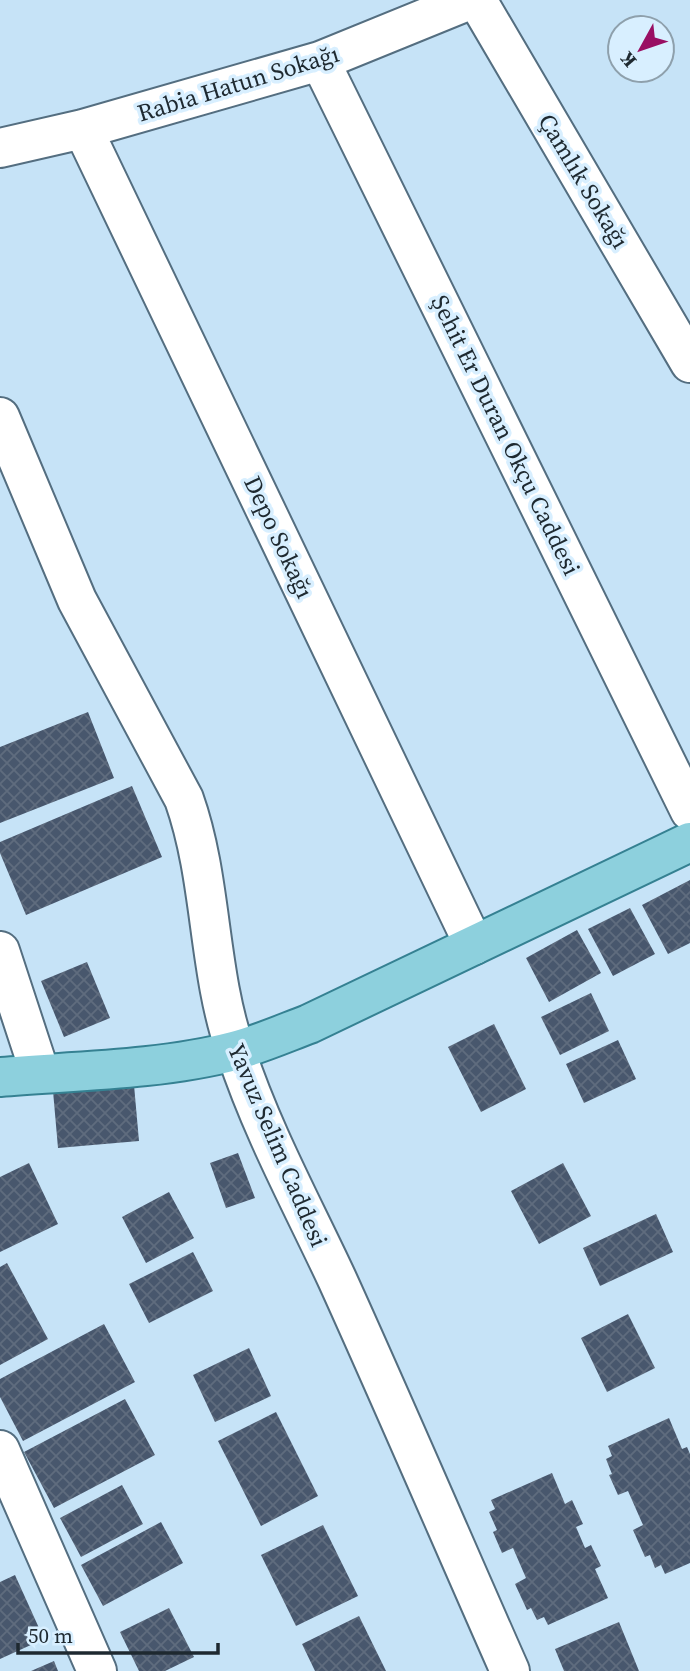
<svg xmlns="http://www.w3.org/2000/svg" width="690" height="1671" viewBox="0 0 690 1671" font-family="'Source Serif 4',serif">
<defs>
<pattern id="building-cross-hatch" width="8" height="8" patternUnits="userSpaceOnUse" patternTransform="scale(1.75)"><rect width="8" height="8" fill="#48576d"/><path d="M0 0l8 8M0 8l8-8" fill="none" stroke="#5f6c7e"/></pattern>
</defs>
<rect width="100%" height="100%" fill="#c6e3f7"/>
<path fill="url(#building-cross-hatch)" d="M 88,712 L 114,778 L 0,823 L 0,747 Z
M 132,786 L 162,857 L 26,915 L 0,853 L 0,842 Z
M 690,880 L 690,943 L 668,954 L 642,905 Z
M 630,908 L 655,954 L 613,976 L 588,929 Z
M 577,930 L 601,973 L 549,1002 L 526,958 Z
M 87,962 L 110,1018 L 64,1037 L 41,981 Z
M 591,993 L 609,1031 L 560,1055 L 541,1017 Z
M 494,1024 L 526,1089 L 481,1112 L 448,1047 Z
M 618,1040 L 636,1079 L 584,1103 L 566,1064 Z
M 134,1085 L 139,1141 L 58,1148 L 53,1091 Z
M 238,1153 L 255,1198 L 226,1208 L 210,1163 Z
M 29,1163 L 58,1224 L 0,1252 L 0,1177 Z
M 563,1163 L 591,1216 L 539,1244 L 511,1191 Z
M 169,1192 L 194,1238 L 146,1263 L 122,1217 Z
M 656,1214 L 673,1252 L 600,1286 L 583,1248 Z
M 193,1252 L 213,1291 L 149,1323 L 129,1284 Z
M 7,1263 L 48,1339 L 0,1365 L 0,1267 Z
M 628,1314 L 655,1368 L 607,1392 L 581,1338 Z
M 104,1324 L 135,1382 L 23,1441 L 0,1397 L 0,1379 Z
M 249,1348 L 271,1396 L 215,1422 L 193,1375 Z
M 125,1399 L 155,1455 L 54,1508 L 24,1452 Z
M 276,1412 L 318,1496 L 261,1526 L 218,1441 Z
M 669,1418 L 682,1449 L 687,1447 L 690,1454 L 690,1563 L 665,1574 L 661,1565 L 655,1568 L 650,1555 L 645,1557 L 633,1530 L 643,1525 L 628,1491 L 618,1495 L 609,1475 L 612,1474 L 606,1459 L 612,1456 L 608,1446 Z
M 552,1473 L 565,1504 L 572,1500 L 583,1524 L 576,1527 L 585,1548 L 591,1545 L 601,1566 L 595,1569 L 608,1598 L 548,1625 L 544,1617 L 537,1620 L 531,1608 L 527,1610 L 515,1584 L 526,1578 L 513,1548 L 502,1553 L 493,1532 L 497,1530 L 489,1512 L 495,1509 L 491,1500 Z
M 122,1485 L 143,1524 L 81,1557 L 60,1518 Z
M 161,1522 L 183,1563 L 103,1606 L 81,1565 Z
M 323,1525 L 358,1596 L 296,1626 L 261,1555 Z
M 15,1575 L 44,1639 L 0,1659 L 0,1582 Z
M 169,1608 L 194,1657 L 165,1671 L 139,1671 L 120,1632 Z
M 359,1616 L 386,1671 L 315,1671 L 302,1644 Z
M 619,1622 L 639,1671 L 564,1671 L 555,1649 Z
M 54,1661 L 58,1671 L 31,1671 Z"/>
<g fill="none" stroke-linecap="round" stroke-linejoin="round">
<defs>
<path id="minor" d="M 477,0 L 690,363
M 320,61 L 690,811
M 83,129 L 474,945
M 0,148 L 83,129 L 320,61 L 470,0
M 0,417 L 77,600 L 184,799 C 213,881 207,970 236,1052 C 262,1131 302,1204 337,1279 C 396,1409 452,1540 510,1671
M 0,951 L 40,1073
M 0,1450 L 97,1671"/>
<path id="major" d="M 0,1077 C 75,1071 161,1070 234,1051 C 260,1044 285,1033 309,1024 L 690,842"/>
</defs>
<use href="#minor" stroke="#546e80" stroke-width="42"/>
<use href="#major" stroke="#358192" stroke-width="42"/>
<use href="#minor" stroke="#fff" stroke-width="38"/>
<use href="#major" stroke="#8dd0dd" stroke-width="38"/>
</g>
<g text-anchor="middle" dominant-baseline="central" stroke-width="7" stroke-linejoin="round" paint-order="stroke">
<g font-size="24" fill="#1e2930" stroke="#d8efff">
<text transform="translate(238 83) rotate(-17)">Rabia Hatun Sokağı</text>
<text transform="translate(584 181) rotate(59)">Çamlık Sokağı</text>
<text transform="translate(506 435) rotate(64)">Şehit Er Duran Okçu Caddesi</text>
<text transform="translate(279 537) rotate(65)">Depo Sokağı</text>
<text transform="translate(278 1145) rotate(67)">Yavuz Selim Caddesi</text>
</g>
</g>
<g transform="translate(641 49) rotate(230)"><circle r="33" fill="#d8efff" stroke="#8ea0ac" stroke-width="2"/>
<path d="M0-5L12 26L0 18L-12 26Z" fill="#990f63"/>
<text y="-10" font-size="19" font-weight="bold" text-anchor="middle" fill="#1e2930">K</text>
</g>
<path d="M18 1643v10h200v-10" fill="none" stroke="#1e2930" stroke-width="3.5"/>
<text x="28" y="1643" font-size="21" fill="#1e2930" stroke="#d8efff" stroke-width="5" paint-order="stroke">50 m</text>
</svg>
